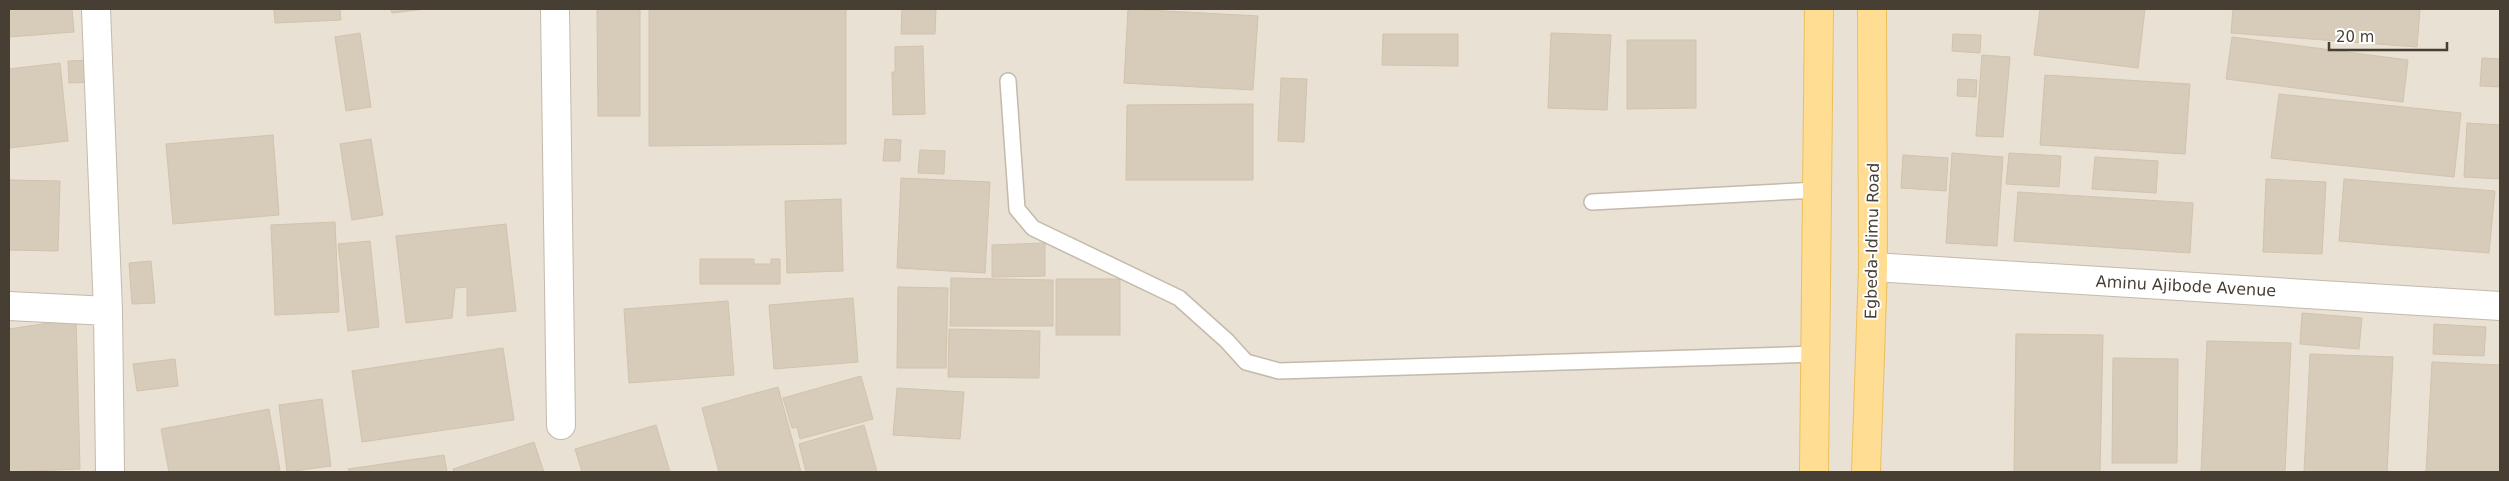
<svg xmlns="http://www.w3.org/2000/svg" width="2509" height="481" viewBox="0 0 2509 481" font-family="'DejaVu Sans',sans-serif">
<rect width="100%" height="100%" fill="#f4efe5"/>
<path fill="#e9e1d3" d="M 9,9 L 2500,9 L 2500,472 L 9,472 Z"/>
<path fill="#d7cbba" stroke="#d2c3ac" d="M 9,9 L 72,9 L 74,32 L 9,37 Z
M 274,9 L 340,9 L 341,20 L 275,23 Z
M 391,9 L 425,9 L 392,13 Z
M 597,9 L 640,9 L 640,116 L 598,116 Z
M 649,9 L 846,9 L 846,144 L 649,146 Z
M 902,9 L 936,9 L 935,34 L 901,34 Z
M 1128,9 L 1258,16 L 1253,90 L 1124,83 Z
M 2040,9 L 2145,9 L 2138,68 L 2034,55 Z
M 2233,9 L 2420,9 L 2417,47 L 2231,33 Z
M 360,33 L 371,107 L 346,111 L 335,37 Z
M 1551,33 L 1611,35 L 1607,110 L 1548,108 Z
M 1383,34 L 1458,34 L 1458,66 L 1382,65 Z
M 1953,34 L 1981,35 L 1980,53 L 1952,51 Z
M 2232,37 L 2408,60 L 2403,102 L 2226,79 Z
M 1627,40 L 1696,40 L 1696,108 L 1627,109 Z
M 923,46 L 925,114 L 893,115 L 892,72 L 895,72 L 895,47 Z
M 1982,55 L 2010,57 L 2003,137 L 1976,136 Z
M 2482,58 L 2500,59 L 2500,87 L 2480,86 Z
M 93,60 L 94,82 L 69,83 L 68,61 Z
M 60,63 L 68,141 L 9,148 L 9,69 Z
M 2045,75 L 2190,84 L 2185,154 L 2040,145 Z
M 1281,78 L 1307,79 L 1304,142 L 1278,141 Z
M 1958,79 L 1977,80 L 1976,97 L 1957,96 Z
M 2279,94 L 2461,113 L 2454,177 L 2271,158 Z
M 1253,104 L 1253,180 L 1126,180 L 1127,105 Z
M 2467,123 L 2500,125 L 2500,179 L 2464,177 Z
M 273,135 L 279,215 L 173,224 L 166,144 Z
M 371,139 L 383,215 L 352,220 L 340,144 Z
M 885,139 L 901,140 L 900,161 L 883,161 Z
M 920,150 L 945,151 L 944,174 L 918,173 Z
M 1952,153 L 2003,157 L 1997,246 L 1946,243 Z
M 2009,153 L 2061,156 L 2059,187 L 2006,184 Z
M 1903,155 L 1948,158 L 1946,191 L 1901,188 Z
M 2095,157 L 2158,161 L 2156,193 L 2092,189 Z
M 901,178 L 990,182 L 985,273 L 897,268 Z
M 2266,179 L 2326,182 L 2322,254 L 2263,252 Z
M 2344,179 L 2495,191 L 2489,253 L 2339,241 Z
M 9,180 L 60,181 L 58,251 L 9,250 Z
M 2018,192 L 2193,203 L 2190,253 L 2014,241 Z
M 841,199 L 843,271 L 787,273 L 785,201 Z
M 335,222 L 339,312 L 275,315 L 271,225 Z
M 506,224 L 516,311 L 467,316 L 467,287 L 455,288 L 452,318 L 406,323 L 396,236 Z
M 370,241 L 379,327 L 348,331 L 338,244 Z
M 1045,243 L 1045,276 L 992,277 L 992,245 Z
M 700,259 L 754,259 L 754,264 L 771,264 L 771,259 L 780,259 L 780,284 L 700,284 Z
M 151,261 L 155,303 L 132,304 L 129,263 Z
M 951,278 L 1053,280 L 1053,326 L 950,326 Z
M 1056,279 L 1120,279 L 1120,335 L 1056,335 Z
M 898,287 L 948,288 L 946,368 L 897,368 Z
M 853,298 L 858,362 L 774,369 L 769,305 Z
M 728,301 L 734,375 L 629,383 L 624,309 Z
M 2302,313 L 2362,318 L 2359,349 L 2300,344 Z
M 76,319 L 80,469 L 9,472 L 9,329 Z
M 2434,324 L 2486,327 L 2484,356 L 2433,354 Z
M 949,329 L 1040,331 L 1039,378 L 948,377 Z
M 2016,334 L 2103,335 L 2100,472 L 2014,472 Z
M 2207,341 L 2291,343 L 2285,472 L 2201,472 Z
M 503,348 L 514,420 L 362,442 L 352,371 Z
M 2310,354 L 2393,357 L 2387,472 L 2304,472 Z
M 2113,358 L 2178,359 L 2177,463 L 2112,463 Z
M 175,359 L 178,386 L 137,391 L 133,364 Z
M 2432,362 L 2500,365 L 2500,472 L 2426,472 Z
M 861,376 L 873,419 L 800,439 L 797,427 L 792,428 L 783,398 Z
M 778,387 L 801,472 L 719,472 L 702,408 Z
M 897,388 L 964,392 L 960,439 L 893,435 Z
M 322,399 L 331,466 L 287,472 L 279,405 Z
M 269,409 L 280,470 L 268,472 L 169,472 L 161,429 Z
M 656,425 L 670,472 L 582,472 L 575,449 Z
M 864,425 L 877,472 L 806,472 L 799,444 Z
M 534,442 L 544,472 L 454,472 L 453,469 Z
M 444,455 L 447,472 L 349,472 L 348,469 Z"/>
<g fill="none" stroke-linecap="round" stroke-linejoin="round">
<defs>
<path id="service" d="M 1008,81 L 1017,209 L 1033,228 L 1179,298 L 1227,341 L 1246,362 L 1279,371 L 1816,354
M 1592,202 L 1817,190"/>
<path id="minor" d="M 96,9 L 108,311 L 110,472
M 555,9 L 561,425
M 1873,267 L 2500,306
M 9,306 L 108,311"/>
<path id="primary" d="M 1814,472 L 1819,9
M 1866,472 L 1873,267 L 1872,9"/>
</defs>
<use href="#service" stroke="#c3baaa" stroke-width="18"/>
<use href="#minor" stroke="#c3baaa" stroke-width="30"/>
<use href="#primary" stroke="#eebe5a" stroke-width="30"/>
<use href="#service" stroke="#fff" stroke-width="15"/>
<use href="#minor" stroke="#fff" stroke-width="28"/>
<use href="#primary" stroke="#ffde93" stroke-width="28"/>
</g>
<g text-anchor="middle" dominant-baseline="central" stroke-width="4" stroke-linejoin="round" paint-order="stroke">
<g font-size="16" fill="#473f34" stroke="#fff">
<text transform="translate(1872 241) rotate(-89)">Egbeda-Idimu Road</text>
<text transform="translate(2186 286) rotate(3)">Aminu Ajibode Avenue</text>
</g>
</g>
<rect width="2509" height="481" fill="none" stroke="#473f34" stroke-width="20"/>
<path d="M2329 42v8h118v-8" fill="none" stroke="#473f34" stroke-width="2.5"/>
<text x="2336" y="42" font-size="15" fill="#473f34" stroke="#ffffff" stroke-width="4" paint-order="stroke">20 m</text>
</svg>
